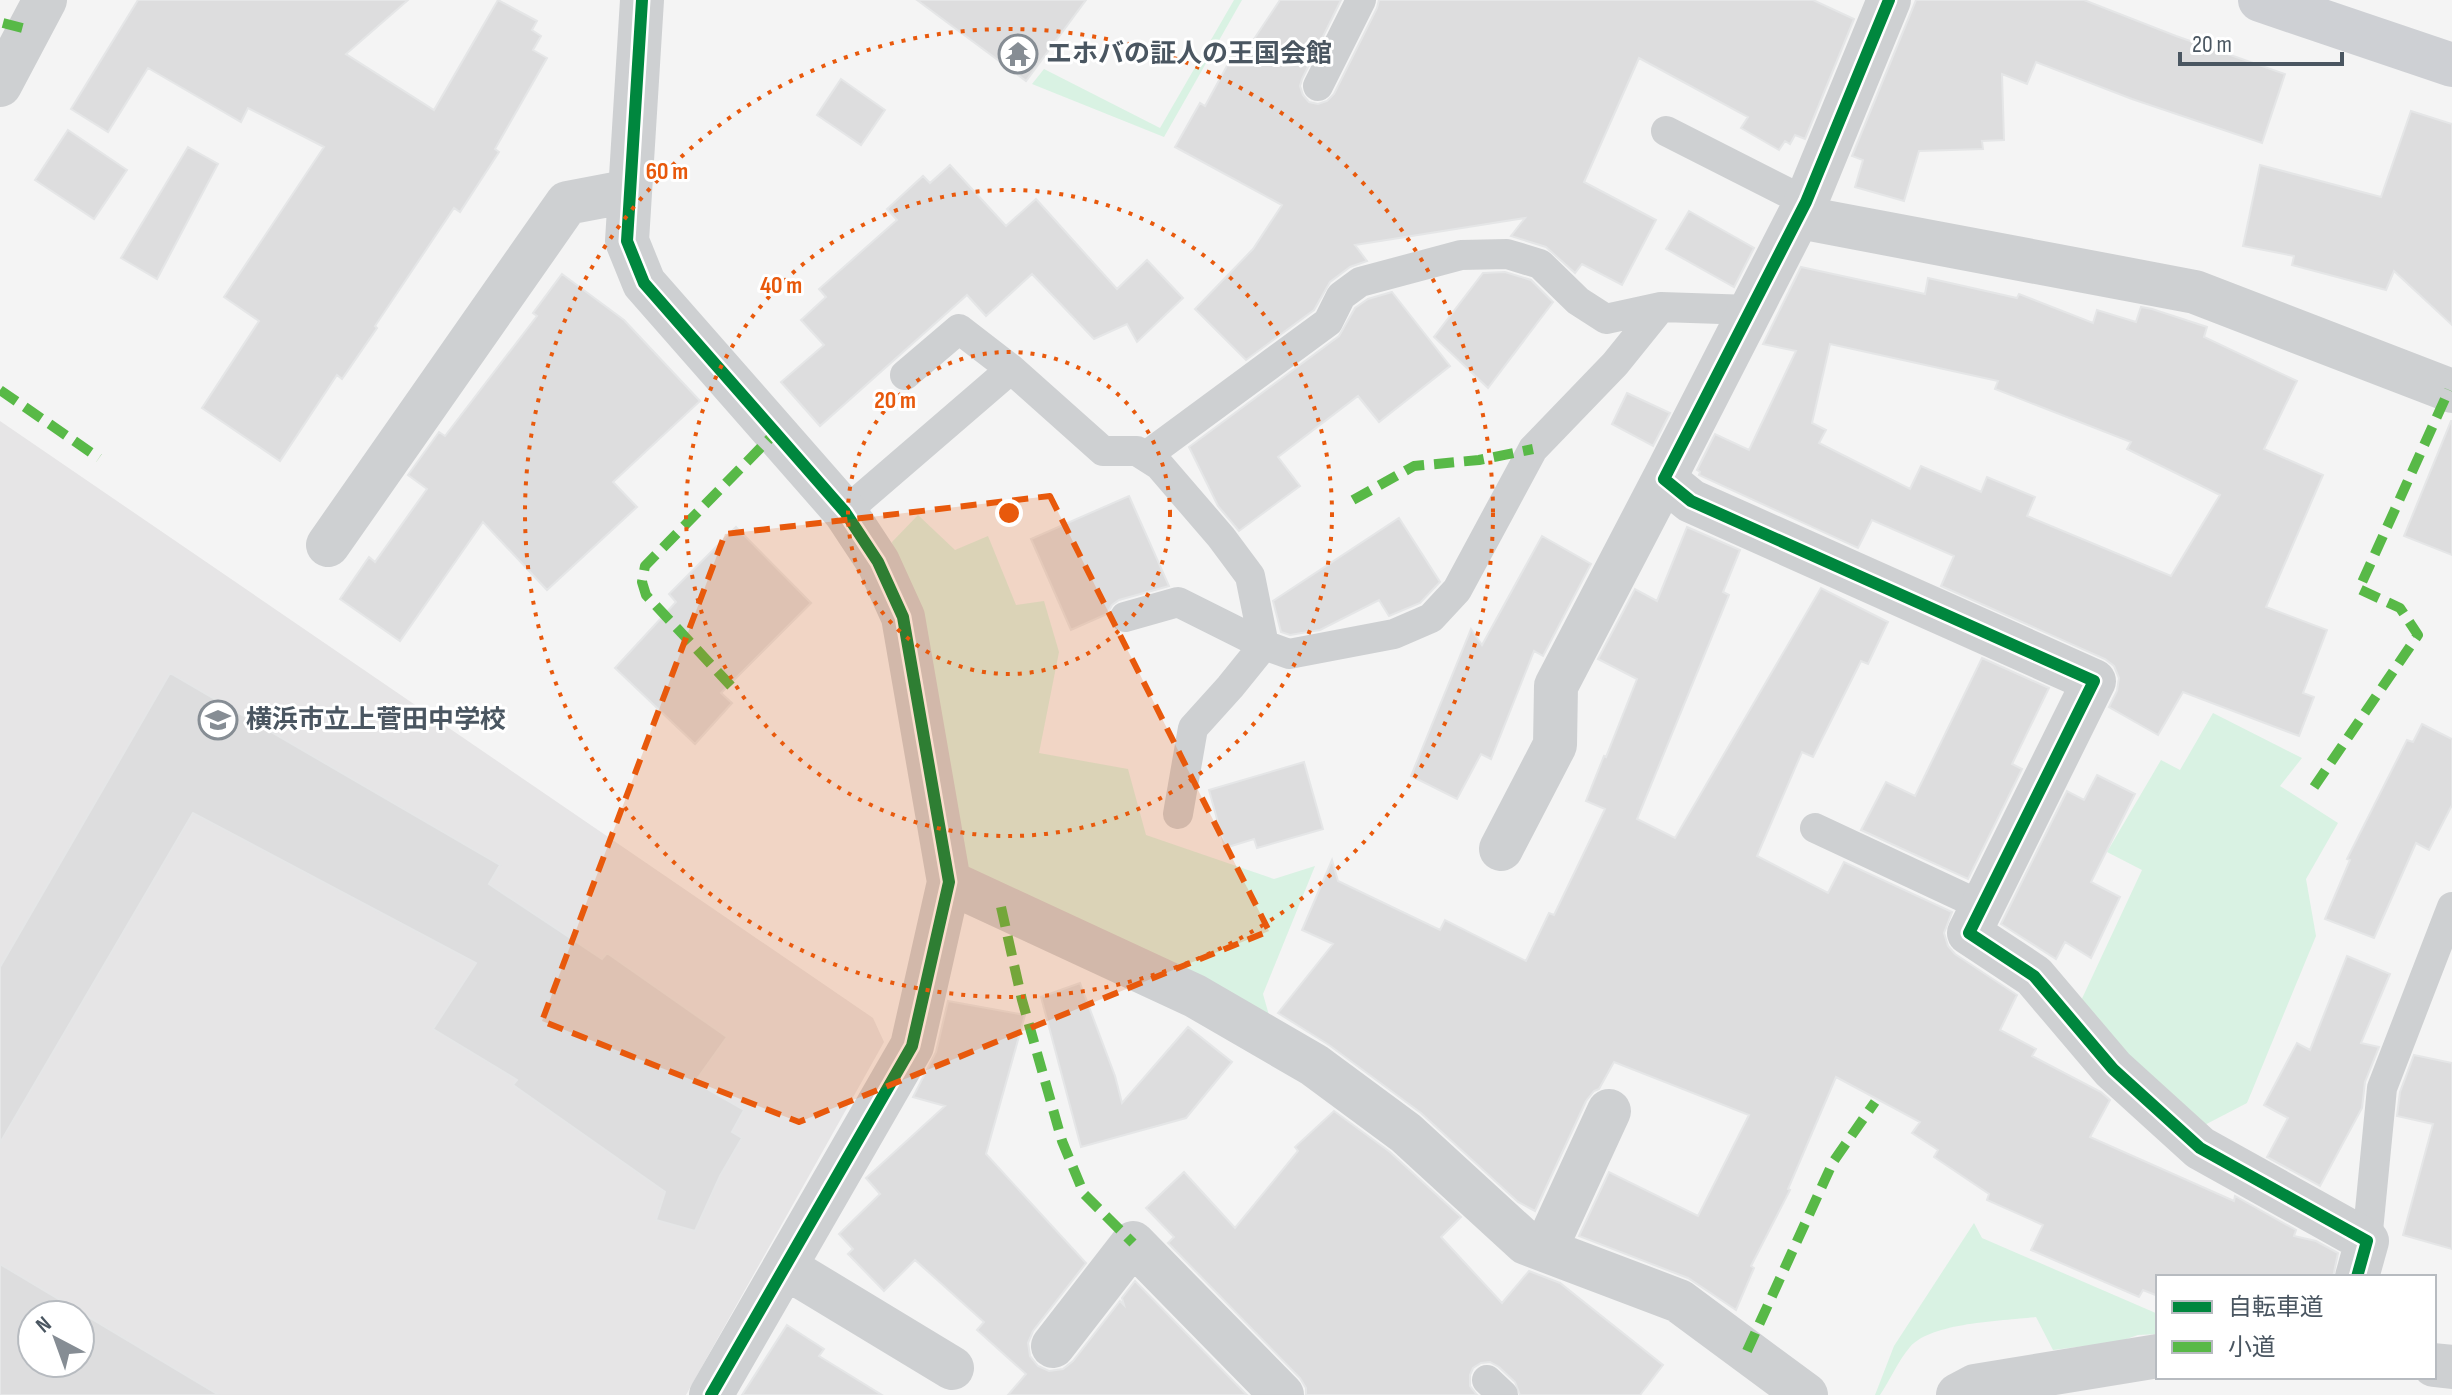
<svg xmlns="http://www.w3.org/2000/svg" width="2452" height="1395" viewBox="0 0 2452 1395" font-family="'Sofia Sans Condensed','Noto Sans JP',sans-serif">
<rect width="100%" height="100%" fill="#f4f4f4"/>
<path fill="#e6e5e6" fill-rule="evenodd" d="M 0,421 L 873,1018 L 884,1042 L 686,1395 L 0,1395 ZM 32,1315 L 80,1315 L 80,1363 L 32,1363 Z"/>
<path fill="#d9f2e3" d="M 1234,0 L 1242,0 L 1164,137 L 1032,84 L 1044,69 L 1160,128 Z
M 918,515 L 955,550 L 988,536 L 1016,605 L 1044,601 L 1059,652 L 1039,753 L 1128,769 L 1146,835 L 1274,879 L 1315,866 L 1263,994 L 1272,1026 L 964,879 L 895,563 L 892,542 Z
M 2213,713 L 2302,758 L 2280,786 L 2338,823 L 2306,879 L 2316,936 L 2247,1103 L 2193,1131 L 2079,1005 L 2142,870 L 2107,852 L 2161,760 L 2180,770 Z
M 1974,1223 L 1982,1238 L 2158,1314 L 2158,1334 L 2138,1335 L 2118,1342 L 2053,1350 L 2036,1317 C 2003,1321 1932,1322 1910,1347 C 1898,1361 1890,1380 1880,1395 L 1875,1395 L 1894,1346 Z"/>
<path fill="#ddddde" stroke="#e5e6e7" stroke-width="2" fill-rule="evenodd" d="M 138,0 L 408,0 L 346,54 L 434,110 L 498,0 L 537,21 L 532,30 L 541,36 L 533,50 L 547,58 L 495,149 L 499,152 L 460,212 L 454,208 L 375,326 L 377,328 L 342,379 L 337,375 L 280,461 L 202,408 L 259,321 L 224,297 L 324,147 L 248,108 L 241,122 L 148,68 L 108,132 L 71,109 Z
M 917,0 L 1086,0 L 1026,81 Z
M 1280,0 L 1341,0 L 1302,79 L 1300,86 L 1303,95 L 1309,102 L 1318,104 L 1327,101 L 1334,94 L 1377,8 L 1379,0 L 1813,0 L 1854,19 L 1805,139 L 1795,135 L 1790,144 L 1785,141 L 1779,150 L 1741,128 L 1748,117 L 1639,58 L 1584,182 L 1656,220 L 1622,285 L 1582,264 L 1575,273 L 1546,247 L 1511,236 L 1525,218 L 1355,245 L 1367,261 L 1350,267 L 1330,282 L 1314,310 L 1246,360 L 1195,309 L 1253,249 L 1282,205 L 1175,147 L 1200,103 L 1205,106 L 1234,53 L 1242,57 Z
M 1916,0 L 2084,0 L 2176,36 L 2285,74 L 2262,143 L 2132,99 L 2036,62 L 2027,84 L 2002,74 L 2004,140 L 1982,141 L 1983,149 L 1919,151 L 1904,201 L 1855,187 L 1863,160 L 1852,156 Z
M 841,79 L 885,110 L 861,145 L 817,115 Z
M 2411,111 L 2452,124 L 2452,325 L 2394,271 L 2386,290 L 2292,265 L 2294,256 L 2243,246 L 2260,165 L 2381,197 Z
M 68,130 L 127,170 L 94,219 L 35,180 Z
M 188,147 L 218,164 L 157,279 L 121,258 Z
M 950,165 L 1006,226 L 1036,199 L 1117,289 L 1147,260 L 1183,298 L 1137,342 L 1127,324 L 1094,339 L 1032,274 L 986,316 L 967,295 L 820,426 L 781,382 L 824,345 L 801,320 L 826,297 L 819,289 L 897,220 L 887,209 L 923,176 L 930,183 Z
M 1689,211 L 1754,248 L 1734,287 L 1666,249 Z
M 1801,267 L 1925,294 L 1928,278 L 2017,298 L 2019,294 L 2093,323 L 2097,310 L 2136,322 L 2141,307 L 2152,309 L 2207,327 L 2204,337 L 2297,381 L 2264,449 L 2323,475 L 2266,607 L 2327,630 L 2303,693 L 2314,697 L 2299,736 L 2183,692 L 2158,735 L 2109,707 L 2117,691 L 2119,678 L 2114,666 L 2105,659 L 1941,586 L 1954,556 L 1872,520 L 1858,548 L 1699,475 L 1700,472 L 1697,470 L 1715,434 L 1749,450 L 1796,351 L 1763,344 ZM 1830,344 L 1998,381 L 1995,389 L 2131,442 L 2127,449 L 2220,495 L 2171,576 L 2027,516 L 2035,497 L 1987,477 L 1981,492 L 1921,466 L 1910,489 L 1819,443 L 1826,430 L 1812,423 Z
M 1505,272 L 1531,280 L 1553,302 L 1488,388 L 1434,337 L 1483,273 Z
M 562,274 L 624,320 L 700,401 L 613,482 L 637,507 L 547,590 L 483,522 L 400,641 L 340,599 L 369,557 L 375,562 L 427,489 L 408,475 L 439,432 L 445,436 L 537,316 L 533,313 Z
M 1392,292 L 1450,366 L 1379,422 L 1358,396 L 1278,457 L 1300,486 L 1239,531 L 1218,506 L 1189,447 L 1339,336 L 1355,308 L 1368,299 Z
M 1627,393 L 1670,413 L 1653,446 L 1612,424 Z
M 2451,421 L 2452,421 L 2452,555 L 2404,536 Z
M 1129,496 L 1169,586 L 1119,600 L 1112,605 L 1107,614 L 1071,630 L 1031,539 Z
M 1399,518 L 1440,582 L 1420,603 L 1389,616 L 1379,600 L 1320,630 L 1290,635 L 1281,632 L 1273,601 Z
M 736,527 L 811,603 L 721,693 L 732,703 L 695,744 L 615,668 L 676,602 L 669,594 Z
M 1687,527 L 1740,550 L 1723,592 L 1729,595 L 1637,819 L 1675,838 L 1821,588 L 1888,622 L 1868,664 L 1861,661 L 1813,757 L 1802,752 L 1757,856 L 1828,893 L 1844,862 L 1952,912 L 1944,933 L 1948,946 L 1955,954 L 2017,995 L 2000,1030 L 2036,1049 L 2032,1056 L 2101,1092 L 2110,1100 L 2090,1137 L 2234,1201 L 2235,1196 L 2296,1230 L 2294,1236 L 2316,1241 L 2338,1253 L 2333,1277 L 2158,1277 L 2158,1296 L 2143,1290 L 2139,1297 L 2031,1250 L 2043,1225 L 1987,1200 L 1989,1194 L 1934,1157 L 1938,1150 L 1912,1133 L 1920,1122 L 1836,1077 L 1788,1189 L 1790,1190 L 1751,1266 L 1754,1268 L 1736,1310 L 1688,1278 L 1579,1236 L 1609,1172 L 1698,1216 L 1749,1115 L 1614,1062 L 1599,1089 L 1594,1091 L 1586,1101 L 1535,1211 L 1518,1202 L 1421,1113 L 1329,1045 L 1278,1013 L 1333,944 L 1302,930 L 1332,860 L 1338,881 L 1440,930 L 1445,920 L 1526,961 L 1549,913 L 1554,915 L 1605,809 L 1586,801 L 1604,756 L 1606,757 L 1637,679 L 1598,659 L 1635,589 L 1657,601 Z
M 1542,536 L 1591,564 L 1543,656 L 1534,651 L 1491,759 L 1481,754 L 1457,799 L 1411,776 L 1471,629 L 1482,645 Z
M 1982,658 L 2049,688 L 2012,764 L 2022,769 L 1968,879 L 1861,830 L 1886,782 L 1915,796 Z
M 170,673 L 500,865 L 489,884 L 602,959 L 607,953 L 727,1037 L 695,1082 L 744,1110 L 732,1132 L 742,1138 L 720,1176 L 695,1231 L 656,1220 L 665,1192 L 513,1085 L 517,1080 L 433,1029 L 476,963 L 193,813 L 0,1143 L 0,967 Z
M 2422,724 L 2452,739 L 2452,805 L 2429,850 L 2416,843 L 2374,938 L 2325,919 L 2350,860 L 2347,859 L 2407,740 L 2413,742 Z
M 1304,762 L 1323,829 L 1257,848 L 1254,839 L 1225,848 L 1209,790 Z
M 2097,775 L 2135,794 L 2091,882 L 2120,897 L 2091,958 L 2065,942 L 2056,959 L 2001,924 L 2067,791 L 2084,800 Z
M 2347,956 L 2390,974 L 2361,1043 L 2379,1047 L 2365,1082 L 2362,1108 L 2320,1186 L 2267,1157 L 2288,1118 L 2264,1105 L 2297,1043 L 2310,1050 Z
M 1080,983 L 1115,1076 L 1122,1103 L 1188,1027 L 1232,1062 L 1186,1118 L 1081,1147 L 1041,997 Z
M 948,1001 L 1025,1015 L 986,1154 L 1086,1263 L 1033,1331 L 1028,1343 L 1030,1356 L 1038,1366 L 1049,1371 L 1063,1369 L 1073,1361 L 1120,1301 L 1124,1305 L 1122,1298 L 1135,1281 L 1247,1395 L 1008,1395 L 1026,1374 L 977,1330 L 984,1322 L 915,1260 L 884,1291 L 848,1254 L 853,1249 L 839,1234 L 880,1194 L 866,1178 L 945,1106 L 913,1097 L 936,1052 Z
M 2414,1055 L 2452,1063 L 2452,1249 L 2403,1235 L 2433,1124 L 2397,1116 L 2400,1092 Z
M 1334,1111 L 1390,1152 L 1461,1217 L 1441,1237 L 1502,1303 L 1529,1271 L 1560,1283 L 1663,1365 L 1640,1395 L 1520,1395 L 1515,1382 L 1499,1367 L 1490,1362 L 1481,1363 L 1473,1368 L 1470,1375 L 1470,1386 L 1477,1395 L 1306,1395 L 1306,1388 L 1300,1378 L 1168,1243 L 1174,1237 L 1146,1208 L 1184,1172 L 1235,1228 L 1298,1151 L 1295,1147 Z
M 0,1264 L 219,1395 L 0,1395 ZM 32,1315 L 80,1315 L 80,1363 L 32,1363 Z
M 787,1325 L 824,1349 L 819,1356 L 882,1395 L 742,1395 Z"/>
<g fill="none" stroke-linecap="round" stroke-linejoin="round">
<path stroke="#ced0d2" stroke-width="30" d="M 1318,86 L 1361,0
M 1666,131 L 1806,202
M 905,375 L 959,329 L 1011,369
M 1146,456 L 1328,322 L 1341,296 L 1360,282 L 1461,255 L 1507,254 L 1540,264 L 1578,301 L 1606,319 L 1661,307
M 845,512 L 1011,369 L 1103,451 L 1137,451 L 1159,465 L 1221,537 L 1250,576 L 1264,645 L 1289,654 L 1394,634 L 1431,618 L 1457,590 L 1533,449 L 1615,364 L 1661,307 L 1751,310
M 1125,617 L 1178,602 L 1264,645 L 1230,687 L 1193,728 L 1178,814
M 1815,828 L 1982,906
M 2367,1241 L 2382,1088 L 2452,907
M 1487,1380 L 1503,1395"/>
<path stroke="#ced0d2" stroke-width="44" d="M 642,0 L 627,241 L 644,283 L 845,512 L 878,562 L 903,617 L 949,882 L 912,1046 L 711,1395
M 1889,0 L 1806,202 L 1664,479 L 1691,501 L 2094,681 L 1969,933 L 2034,976 L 2113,1069 L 2200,1148 L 2367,1241 L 2357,1277
M 1799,217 L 2195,292 L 2452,391
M 328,545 L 567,203 L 630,191
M 1501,849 L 1555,745 L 1556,686 L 1664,479
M 949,882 L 1195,996 L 1314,1065 L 1406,1133 L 1526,1243 L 1679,1301 L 1806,1395
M 1545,1250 L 1609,1111
M 785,1267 L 952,1368
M 1053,1346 L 1133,1243 L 1282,1395
M 2434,1365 L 2452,1367
M 1958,1395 L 1975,1386 L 2158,1356"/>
<path stroke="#ced0d2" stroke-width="44" d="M 0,85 L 45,0"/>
<path stroke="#ced0d4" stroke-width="44" d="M 2260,0 L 2452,65"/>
<path stroke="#58b947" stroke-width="10" stroke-dasharray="20 10" stroke-linecap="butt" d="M 3,23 L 30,30
M 0,390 L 99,458
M 1353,500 L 1414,466 L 1479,460 L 1533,449
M 731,686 L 646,595 L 642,582 L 645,566 L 776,432
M 2314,787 L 2418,635 L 2400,608 L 2359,589 L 2449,390
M 1001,907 L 1022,1000 L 1062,1141 L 1084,1194 L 1133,1243
M 1747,1351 L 1833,1162 L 1875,1102"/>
<defs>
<path id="cycleway" d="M 642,0 L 627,241 L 644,283 L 845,512 L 878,562 L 903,617 L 949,882 L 912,1046 L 711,1395
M 1889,0 L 1806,202 L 1664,479 L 1691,501 L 2094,681 L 1969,933 L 2034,976 L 2113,1069 L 2200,1148 L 2367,1241 L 2357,1277"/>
</defs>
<use href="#cycleway" stroke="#fff" stroke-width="17"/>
<use href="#cycleway" stroke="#00873e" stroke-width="12"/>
</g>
<path fill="#e8590c" fill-opacity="0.2" stroke="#e8590c" stroke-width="6" stroke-dasharray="16 10" stroke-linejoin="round" d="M 1050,496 L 1269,931 L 799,1122 L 542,1021 L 725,534 Z"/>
<g fill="none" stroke="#e8590c" stroke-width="4" stroke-dasharray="4 8">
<circle cx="1009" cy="513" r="161"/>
<circle cx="1009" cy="513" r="323"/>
<circle cx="1009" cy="513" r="484"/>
</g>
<defs>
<symbol id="temple-ring" viewBox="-11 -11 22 22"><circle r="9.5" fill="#fff" stroke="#868d94" stroke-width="1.5"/><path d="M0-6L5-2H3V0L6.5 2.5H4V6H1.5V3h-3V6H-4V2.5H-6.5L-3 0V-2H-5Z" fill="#868d94"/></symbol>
<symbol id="school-ring" viewBox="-11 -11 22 22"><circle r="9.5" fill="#fff" stroke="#868d94" stroke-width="1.5"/><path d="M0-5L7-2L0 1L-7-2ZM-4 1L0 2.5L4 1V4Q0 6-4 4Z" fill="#868d94"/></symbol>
</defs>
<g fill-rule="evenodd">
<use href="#temple-ring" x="996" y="32" width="44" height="44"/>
<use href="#school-ring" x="196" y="698" width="44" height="44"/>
</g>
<g text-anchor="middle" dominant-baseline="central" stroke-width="6" stroke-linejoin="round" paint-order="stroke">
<g font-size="26" font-weight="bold" fill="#4a5661" stroke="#fff" text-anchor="start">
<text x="1046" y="54">エホバの証人の王国会館</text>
<text x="246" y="720">横浜市立上菅田中学校</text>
</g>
</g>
<circle cx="1009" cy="513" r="12" fill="#e8590c" stroke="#fff" stroke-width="4"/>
<g font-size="24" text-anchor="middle" font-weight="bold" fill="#e8590c" stroke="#fff" stroke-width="6" stroke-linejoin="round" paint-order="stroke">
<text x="667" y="179">60 m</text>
<text x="781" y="293">40 m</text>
<text x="895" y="408">20 m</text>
</g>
<rect x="2156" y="1275" width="280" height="104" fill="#ffffff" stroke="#b7bbc0" stroke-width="2"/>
<rect x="2172" y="1301" width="40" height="12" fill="#00873e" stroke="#b7bbc0" stroke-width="2"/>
<text x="2228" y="1315" font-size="24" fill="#4a5661">自転車道</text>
<rect x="2172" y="1341" width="40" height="12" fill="#58b947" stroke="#b7bbc0" stroke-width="2"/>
<text x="2228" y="1355" font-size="24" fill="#4a5661">小道</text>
<g transform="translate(56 1339) rotate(319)"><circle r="38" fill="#ffffff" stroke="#b7bbc0" stroke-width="2"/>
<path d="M0-6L14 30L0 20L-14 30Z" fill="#868d94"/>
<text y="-12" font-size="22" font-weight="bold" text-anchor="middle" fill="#4a5661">N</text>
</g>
<path d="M2180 52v12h162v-12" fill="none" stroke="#4a5661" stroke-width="4"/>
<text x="2192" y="52" font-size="24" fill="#4a5661" stroke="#ffffff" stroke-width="6" paint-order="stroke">20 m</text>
</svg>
